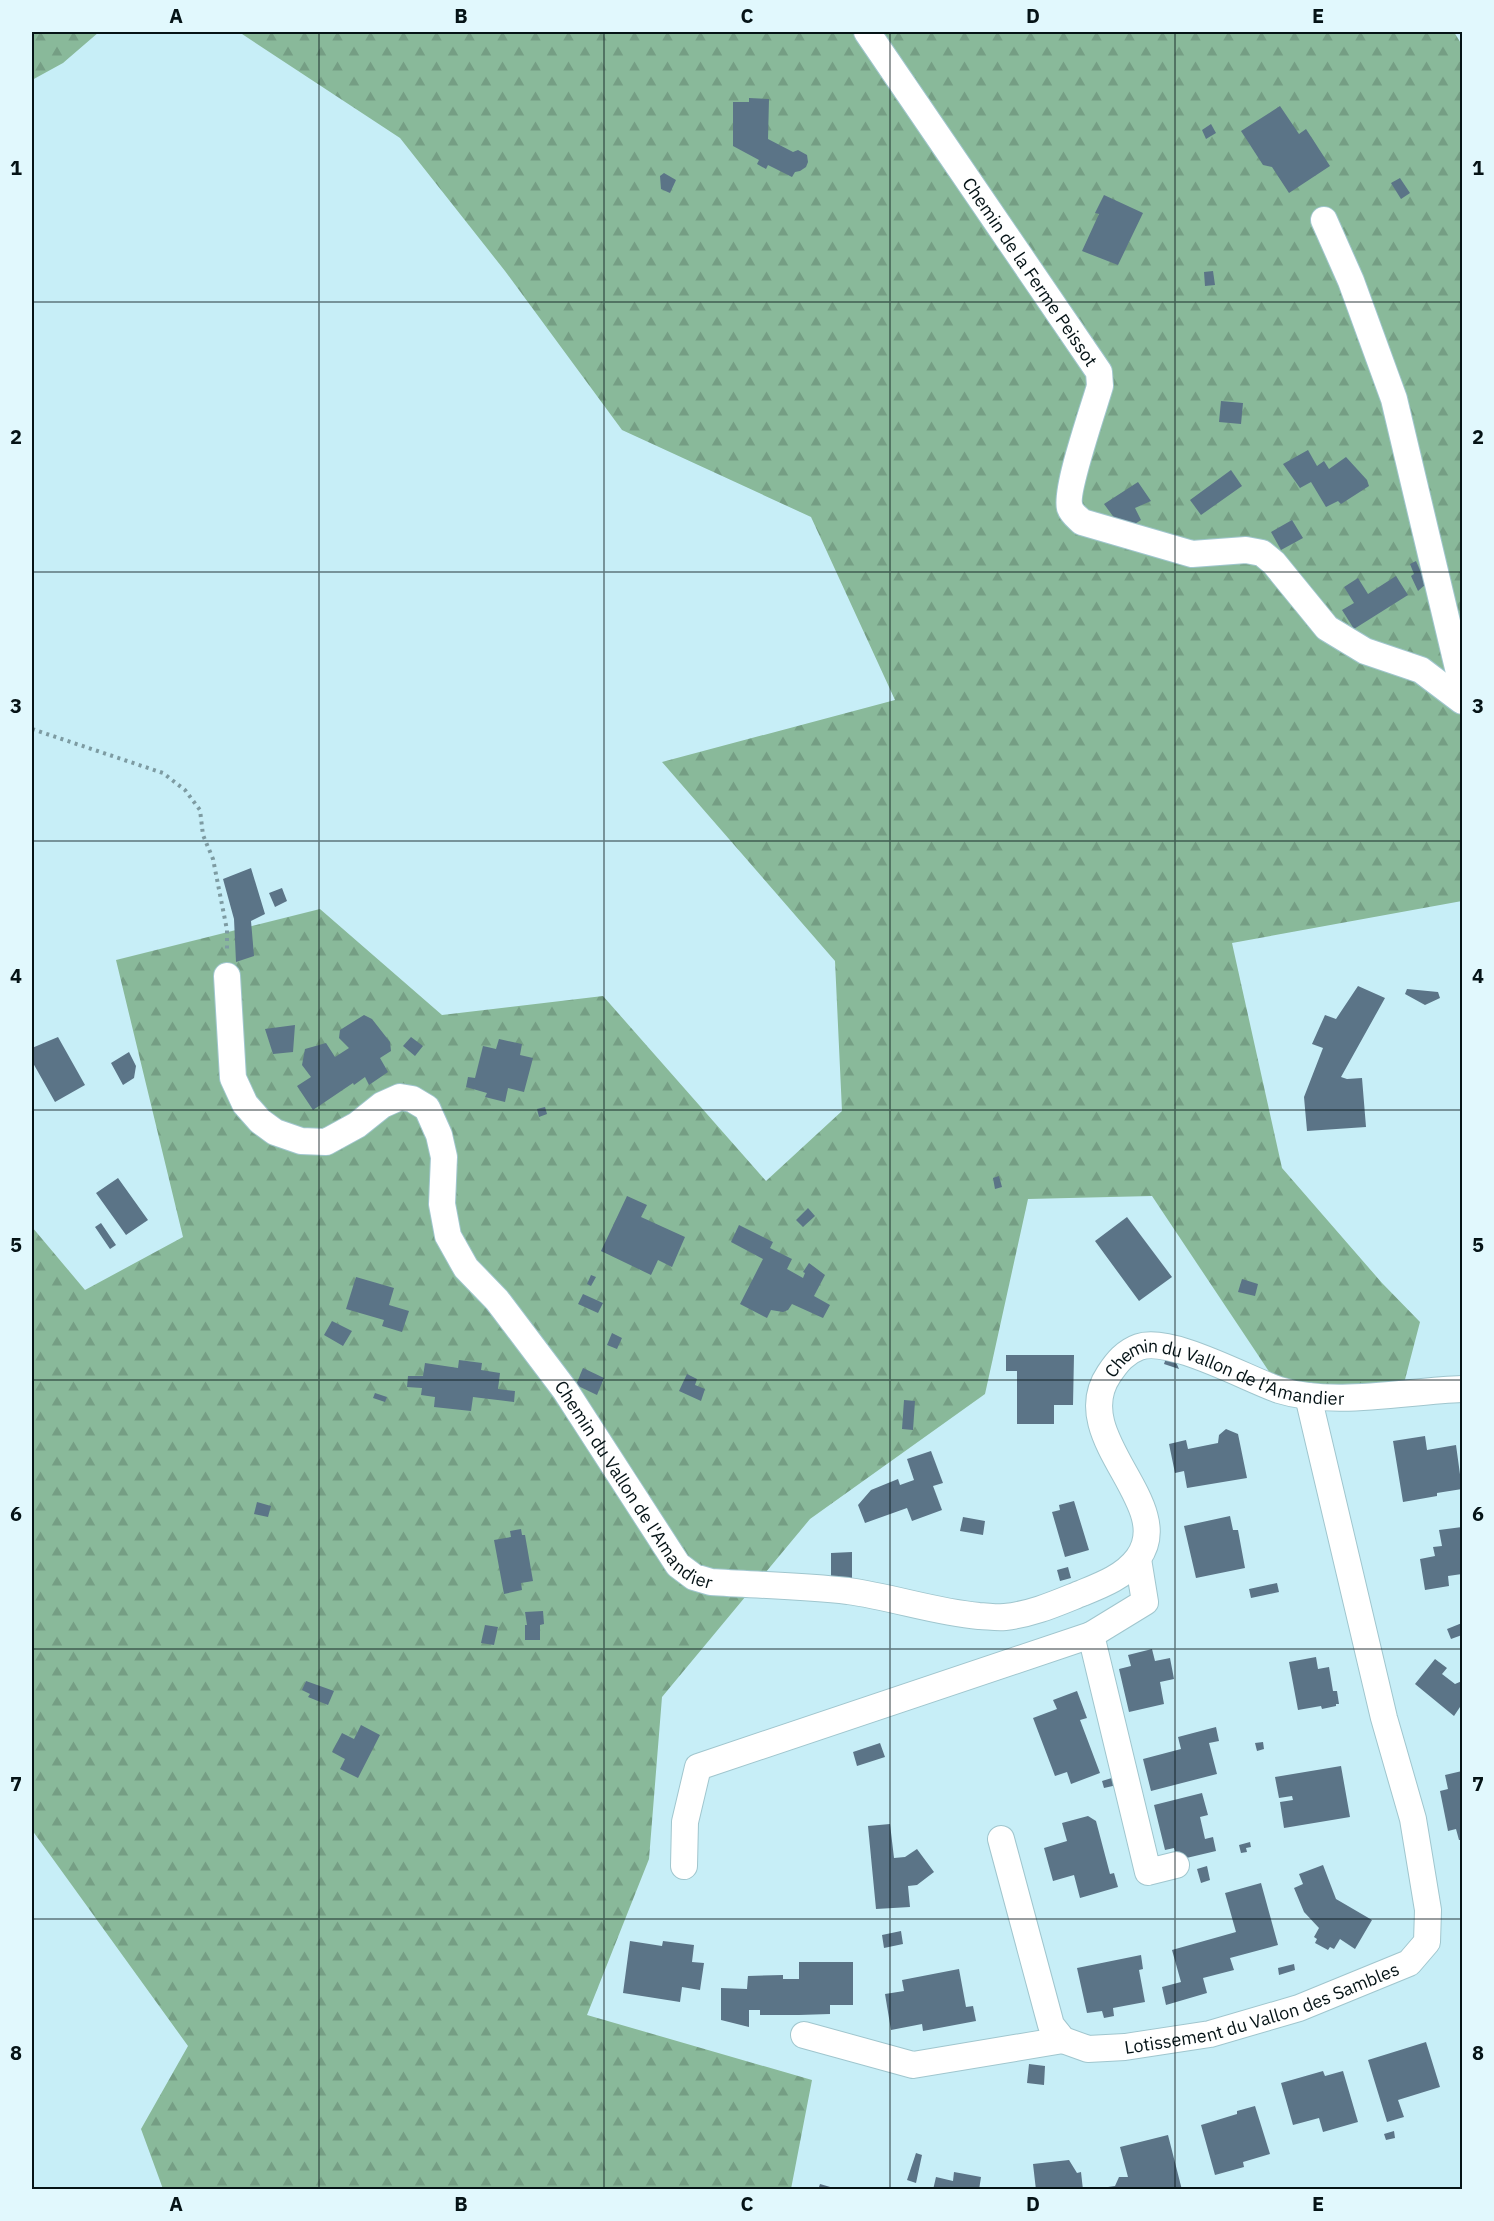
<svg xmlns="http://www.w3.org/2000/svg" width="1494" height="2221" viewBox="0 0 1494 2221" font-family="'IBM Plex Sans',sans-serif">
<defs>
<pattern id="forest-firs" width="22" height="20" patternUnits="userSpaceOnUse" patternTransform="scale(1.5)"><rect width="22" height="20" fill="#89b99a"/><path d="M5 1l3.5 6h-7zM16 11l3.5 6h-7z" fill="#759e84"/></pattern>
</defs>
<rect width="100%" height="100%" fill="#c7eef7"/>
<path fill="url(#forest-firs)" d="M 32,32 L 99,32 L 63,63 L 32,80 Z
M 239,32 L 1454,32 L 1462,45 L 1462,901 L 1232,943 L 1282,1168 L 1382,1283 L 1420,1322 L 1402,1391 L 1276,1382 L 1152,1196 L 1028,1199 L 985,1394 L 810,1519 L 662,1697 L 649,1859 L 587,2015 L 812,2080 L 791,2189 L 163,2189 L 141,2129 L 188,2046 L 32,1830 L 32,1227 L 85,1290 L 183,1237 L 116,960 L 320,909 L 442,1015 L 603,996 L 766,1181 L 842,1111 L 835,961 L 662,762 L 895,700 L 811,517 L 622,430 L 505,271 L 400,138 Z"/>
<path fill="#5b7487" d="M 749,98 L 769,99 L 768,139 L 793,152 L 798,150 L 807,155 L 808,162 L 806,167 L 800,171 L 795,172 L 792,177 L 768,165 L 766,169 L 757,164 L 759,160 L 733,146 L 733,102 L 749,102 Z
M 1280,106 L 1299,134 L 1306,129 L 1330,166 L 1289,193 L 1272,167 L 1263,165 L 1241,131 Z
M 1211,124 L 1216,133 L 1206,139 L 1202,130 Z
M 664,173 L 676,180 L 670,193 L 661,189 L 660,176 Z
M 1400,178 L 1410,193 L 1401,199 L 1391,183 Z
M 1104,195 L 1143,213 L 1118,265 L 1082,251 L 1099,214 L 1095,213 Z
M 1213,271 L 1215,285 L 1205,286 L 1204,272 Z
M 1221,401 L 1243,403 L 1241,424 L 1219,422 Z
M 1308,450 L 1317,466 L 1324,461 L 1329,469 L 1346,457 L 1367,480 L 1369,486 L 1341,504 L 1338,501 L 1326,507 L 1311,482 L 1300,488 L 1283,464 Z
M 1231,470 L 1242,486 L 1201,515 L 1190,500 Z
M 1138,482 L 1151,501 L 1135,508 L 1141,520 L 1127,529 L 1118,523 L 1104,504 Z
M 1292,520 L 1303,538 L 1281,550 L 1271,532 Z
M 1416,561 L 1426,584 L 1418,591 L 1411,576 L 1414,574 L 1410,564 Z
M 1396,576 L 1408,595 L 1354,629 L 1342,610 L 1354,603 L 1344,587 L 1358,578 L 1368,594 Z
M 251,868 L 265,914 L 251,921 L 254,956 L 236,962 L 234,919 L 223,879 Z
M 282,888 L 287,901 L 275,907 L 269,893 Z
M 1358,986 L 1385,998 L 1341,1077 L 1347,1079 L 1362,1078 L 1366,1127 L 1307,1131 L 1304,1097 L 1323,1048 L 1312,1044 L 1325,1015 L 1336,1019 Z
M 1407,989 L 1438,992 L 1440,998 L 1425,1005 L 1405,994 Z
M 364,1015 L 372,1019 L 390,1042 L 391,1051 L 380,1058 L 388,1072 L 369,1085 L 365,1077 L 354,1085 L 353,1083 L 313,1110 L 297,1086 L 311,1077 L 302,1065 L 305,1049 L 326,1043 L 335,1057 L 349,1048 L 339,1038 L 340,1030 Z
M 295,1025 L 293,1052 L 273,1054 L 265,1029 Z
M 58,1037 L 85,1085 L 55,1102 L 33,1063 L 32,1065 L 32,1048 Z
M 411,1037 L 423,1046 L 415,1056 L 403,1046 Z
M 499,1039 L 522,1044 L 520,1055 L 533,1058 L 524,1092 L 508,1088 L 505,1102 L 485,1097 L 487,1093 L 466,1087 L 468,1077 L 475,1078 L 483,1046 L 496,1049 Z
M 129,1052 L 136,1066 L 134,1078 L 123,1085 L 111,1063 Z
M 545,1107 L 547,1114 L 539,1117 L 537,1109 Z
M 999,1176 L 1002,1187 L 995,1189 L 993,1178 Z
M 118,1178 L 148,1220 L 126,1235 L 96,1193 Z
M 627,1196 L 647,1205 L 641,1217 L 685,1237 L 672,1267 L 658,1260 L 651,1275 L 601,1251 Z
M 808,1208 L 815,1216 L 803,1227 L 796,1220 Z
M 1127,1217 L 1172,1277 L 1139,1301 L 1095,1241 Z
M 101,1223 L 116,1245 L 110,1249 L 95,1227 Z
M 739,1225 L 773,1242 L 770,1248 L 792,1259 L 787,1269 L 803,1278 L 805,1273 L 803,1272 L 809,1263 L 825,1275 L 814,1296 L 830,1305 L 823,1318 L 792,1304 L 788,1310 L 783,1312 L 771,1310 L 767,1318 L 740,1304 L 763,1259 L 731,1242 Z
M 591,1275 L 596,1277 L 591,1286 L 587,1284 Z
M 356,1277 L 394,1288 L 389,1305 L 409,1311 L 402,1332 L 382,1326 L 384,1320 L 346,1309 Z
M 1242,1279 L 1258,1284 L 1255,1296 L 1238,1292 Z
M 583,1294 L 603,1303 L 598,1313 L 578,1304 Z
M 332,1321 L 352,1331 L 343,1346 L 324,1335 Z
M 612,1333 L 622,1338 L 617,1349 L 607,1345 Z
M 1006,1355 L 1074,1355 L 1073,1405 L 1054,1405 L 1054,1424 L 1017,1424 L 1017,1371 L 1006,1371 Z
M 1166,1358 L 1176,1362 L 1179,1369 L 1164,1364 Z
M 459,1360 L 482,1363 L 481,1370 L 500,1373 L 498,1389 L 515,1391 L 514,1402 L 473,1397 L 471,1411 L 434,1407 L 435,1397 L 421,1395 L 422,1388 L 407,1387 L 408,1376 L 423,1376 L 425,1363 L 458,1368 Z
M 583,1368 L 604,1378 L 597,1395 L 576,1385 Z
M 687,1374 L 697,1379 L 695,1385 L 705,1389 L 701,1401 L 679,1391 Z
M 375,1393 L 387,1397 L 385,1402 L 373,1398 Z
M 904,1400 L 915,1401 L 913,1430 L 902,1429 Z
M 1226,1429 L 1238,1434 L 1247,1478 L 1187,1488 L 1184,1471 L 1175,1473 L 1169,1444 L 1186,1440 L 1188,1449 L 1218,1443 L 1219,1435 Z
M 1425,1436 L 1427,1450 L 1456,1445 L 1462,1489 L 1437,1493 L 1437,1496 L 1403,1502 L 1393,1441 Z
M 931,1451 L 943,1483 L 933,1486 L 942,1510 L 912,1521 L 907,1508 L 865,1523 L 858,1505 L 871,1490 L 898,1479 L 900,1485 L 914,1480 L 907,1459 Z
M 1074,1501 L 1089,1550 L 1065,1557 L 1052,1512 L 1060,1510 L 1059,1505 Z
M 257,1502 L 271,1506 L 268,1517 L 254,1514 Z
M 1230,1516 L 1233,1530 L 1238,1530 L 1245,1568 L 1196,1578 L 1184,1526 Z
M 963,1517 L 985,1521 L 983,1535 L 960,1531 Z
M 1462,1527 L 1462,1574 L 1448,1576 L 1449,1586 L 1425,1590 L 1420,1559 L 1435,1556 L 1433,1547 L 1442,1546 L 1439,1530 Z
M 521,1529 L 522,1535 L 525,1535 L 533,1581 L 521,1583 L 522,1590 L 504,1594 L 494,1540 L 511,1537 L 510,1531 Z
M 852,1552 L 852,1583 L 831,1582 L 831,1553 Z
M 1068,1567 L 1071,1578 L 1060,1581 L 1057,1570 Z
M 1277,1583 L 1279,1592 L 1251,1598 L 1249,1589 Z
M 543,1611 L 544,1624 L 540,1625 L 540,1640 L 525,1640 L 525,1625 L 527,1625 L 525,1612 Z
M 1462,1623 L 1462,1635 L 1451,1639 L 1447,1629 Z
M 485,1625 L 498,1627 L 494,1645 L 481,1643 Z
M 1152,1649 L 1155,1661 L 1170,1658 L 1174,1679 L 1160,1682 L 1164,1704 L 1129,1712 L 1119,1669 L 1131,1666 L 1128,1655 Z
M 1316,1657 L 1318,1669 L 1329,1667 L 1333,1691 L 1337,1691 L 1339,1704 L 1336,1704 L 1336,1706 L 1322,1709 L 1321,1706 L 1298,1710 L 1289,1662 Z
M 1435,1659 L 1447,1668 L 1442,1674 L 1455,1684 L 1462,1681 L 1462,1704 L 1454,1716 L 1415,1684 Z
M 306,1681 L 334,1691 L 328,1705 L 308,1697 L 310,1694 L 302,1690 Z
M 1077,1691 L 1087,1718 L 1080,1720 L 1100,1773 L 1071,1784 L 1067,1772 L 1055,1776 L 1033,1718 L 1057,1709 L 1053,1700 Z
M 361,1725 L 380,1735 L 358,1778 L 340,1769 L 345,1759 L 332,1752 L 342,1733 L 354,1739 Z
M 1216,1727 L 1219,1741 L 1209,1743 L 1217,1774 L 1151,1791 L 1143,1759 L 1181,1749 L 1178,1737 Z
M 1263,1742 L 1264,1749 L 1257,1751 L 1255,1743 Z
M 880,1743 L 885,1757 L 857,1766 L 853,1752 Z
M 1341,1766 L 1350,1817 L 1284,1828 L 1280,1802 L 1293,1800 L 1292,1796 L 1279,1798 L 1275,1777 Z
M 1462,1771 L 1462,1840 L 1459,1840 L 1456,1829 L 1448,1831 L 1440,1791 L 1448,1789 L 1445,1775 Z
M 1115,1777 L 1117,1785 L 1104,1788 L 1102,1781 Z
M 1202,1793 L 1208,1815 L 1200,1817 L 1205,1839 L 1213,1837 L 1216,1851 L 1178,1860 L 1174,1848 L 1165,1850 L 1154,1805 Z
M 1088,1816 L 1096,1821 L 1110,1874 L 1114,1873 L 1118,1887 L 1080,1898 L 1074,1875 L 1053,1881 L 1044,1848 L 1067,1841 L 1062,1823 Z
M 890,1824 L 894,1858 L 905,1857 L 917,1849 L 934,1872 L 917,1885 L 908,1886 L 910,1907 L 876,1909 L 868,1826 Z
M 1250,1842 L 1251,1847 L 1246,1848 L 1247,1852 L 1241,1853 L 1239,1845 Z
M 1323,1865 L 1336,1899 L 1372,1920 L 1355,1949 L 1340,1939 L 1334,1949 L 1330,1947 L 1328,1950 L 1315,1943 L 1317,1939 L 1314,1937 L 1319,1928 L 1304,1912 L 1294,1888 L 1303,1884 L 1299,1874 Z
M 1207,1866 L 1210,1880 L 1201,1883 L 1197,1869 Z
M 1261,1883 L 1278,1945 L 1230,1958 L 1234,1970 L 1203,1978 L 1207,1993 L 1166,2005 L 1162,1987 L 1181,1982 L 1172,1950 L 1236,1932 L 1225,1893 Z
M 901,1931 L 903,1944 L 884,1948 L 882,1935 Z
M 630,1941 L 662,1946 L 663,1941 L 694,1945 L 692,1962 L 704,1963 L 700,1990 L 682,1987 L 680,2002 L 623,1993 Z
M 1141,1955 L 1143,1969 L 1139,1970 L 1145,2002 L 1113,2008 L 1114,2016 L 1104,2018 L 1102,2011 L 1087,2013 L 1077,1968 Z
M 799,1962 L 853,1962 L 853,2005 L 830,2005 L 830,2014 L 799,2015 L 760,2015 L 760,2010 L 749,2010 L 749,2027 L 721,2020 L 721,1988 L 747,1989 L 748,1976 L 783,1975 L 783,1979 L 799,1979 Z
M 1294,1964 L 1295,1970 L 1279,1975 L 1278,1968 Z
M 959,1969 L 966,2007 L 973,2006 L 976,2021 L 923,2031 L 922,2024 L 891,2030 L 885,1994 L 904,1991 L 902,1980 Z
M 1426,2042 L 1440,2087 L 1398,2100 L 1404,2117 L 1387,2122 L 1368,2060 Z
M 1029,2064 L 1045,2066 L 1044,2085 L 1027,2083 Z
M 1323,2071 L 1325,2076 L 1343,2071 L 1358,2122 L 1323,2132 L 1319,2118 L 1293,2125 L 1281,2083 Z
M 1255,2106 L 1270,2154 L 1243,2162 L 1244,2167 L 1215,2175 L 1201,2125 L 1237,2114 L 1237,2111 Z
M 1394,2131 L 1395,2138 L 1386,2140 L 1384,2134 Z
M 1168,2135 L 1182,2190 L 1108,2190 L 1108,2187 L 1115,2186 L 1119,2177 L 1128,2177 L 1120,2147 Z
M 916,2153 L 922,2155 L 916,2183 L 907,2180 Z
M 1069,2160 L 1077,2173 L 1081,2172 L 1083,2190 L 1036,2190 L 1033,2164 Z
M 954,2172 L 981,2177 L 979,2190 L 933,2190 L 936,2177 L 953,2181 Z
M 820,2184 L 837,2189 L 837,2190 L 818,2190 Z"/>
<g fill="none" stroke-linecap="round" stroke-linejoin="round">
<defs>
<g id="minor">
<path id="s1" d="M 867,32 L 1099,372 L 1100,386 C 1094,407 1064,493 1070,508 C 1072,514 1078,518 1082,522 L 1192,554 L 1246,550 L 1262,553 L 1274,563 L 1327,628 L 1365,651 L 1421,670 L 1462,701"/>
<path d="M 1324,220 L 1351,281 L 1394,399 L 1462,685"/>
<path id="s2" d="M 227,976 L 233,1078 L 245,1104 L 260,1121 L 275,1132 L 301,1141 L 326,1142 L 357,1125 L 382,1105 L 400,1097 L 412,1099 L 427,1108 L 439,1135 L 444,1157 L 442,1204 L 448,1236 L 466,1268 L 497,1300 L 565,1390 L 678,1565 L 694,1577 L 711,1582 C 756,1585 803,1586 848,1591 C 892,1597 935,1612 979,1616 C 987,1616 996,1618 1005,1617 C 1033,1614 1057,1603 1082,1593 C 1102,1585 1125,1576 1138,1558 C 1178,1504 1066,1437 1109,1374 C 1117,1362 1125,1352 1139,1347 C 1170,1336 1247,1379 1279,1390 C 1333,1407 1406,1391 1462,1389"/>
<path d="M 1138,1559 L 1145,1602 L 1091,1635 L 1148,1872 L 1176,1865"/>
<path id="s3" d="M 1001,1839 L 1051,2025 L 1063,2040 L 1088,2049 L 1125,2047 L 1210,2034 L 1299,2008 L 1409,1963 L 1427,1942 L 1428,1910 L 1413,1819 L 1384,1718 L 1308,1396"/>
<path d="M 684,1866 L 685,1822 L 698,1767 L 1091,1635"/>
<path d="M 804,2035 L 913,2065 L 1063,2040"/>
</g>
</defs>
<use href="#minor" stroke="#a0c6ce" stroke-width="28"/>
<path stroke="#7d9ba2" stroke-width="4" stroke-dasharray="3 4.5" stroke-linecap="butt" d="M 32,729 L 163,773 L 185,790 L 200,810 L 203,835 L 213,859 L 227,930 L 227,951"/>
<use href="#minor" stroke="#fff" stroke-width="26"/>
</g>
<path fill="none" stroke="#051316" stroke-width="1.5" stroke-opacity="0.55" d="M 319,32 L 319,2190M 604,32 L 604,2190M 890,32 L 890,2190M 1175,32 L 1175,2190M 32,302 L 1462,302M 32,572 L 1462,572M 32,841 L 1462,841M 32,1110 L 1462,1110M 32,1380 L 1462,1380M 32,1649 L 1462,1649M 32,1919 L 1462,1919"/>
<g text-anchor="middle" dominant-baseline="central" stroke-width="5" stroke-linejoin="round" paint-order="stroke">
<g font-size="18" fill="#051316" stroke="#e1f8fd">
<text stroke="none"><textPath href="#s1" startOffset="290">Chemin de la Ferme Peissot</textPath></text>
<text stroke="none"><textPath href="#s2" startOffset="1683">Chemin du Vallon de l'Amandier</textPath></text>
<text stroke="none"><textPath href="#s2" startOffset="786">Chemin du Vallon de l'Amandier</textPath></text>
<text stroke="none"><textPath href="#s3" startOffset="418">Lotissement du Vallon des Sambles</textPath></text>
</g>
</g>
<rect width="1494" height="2221" fill="none" stroke="#e1f8fd" stroke-width="66"/>
<rect x="33" y="33" width="1428" height="2155" fill="none" stroke="#051316" stroke-width="2"/>
<g font-size="20" text-anchor="middle" font-weight="bold" fill="#051316">
<text x="176" y="23">A</text>
<text x="461" y="23">B</text>
<text x="747" y="23">C</text>
<text x="1033" y="23">D</text>
<text x="1318" y="23">E</text>
<text x="16" y="175">1</text>
<text x="1478" y="175">1</text>
<text x="16" y="444">2</text>
<text x="1478" y="444">2</text>
<text x="16" y="713">3</text>
<text x="1478" y="713">3</text>
<text x="16" y="983">4</text>
<text x="1478" y="983">4</text>
<text x="16" y="1252">5</text>
<text x="1478" y="1252">5</text>
<text x="16" y="1521">6</text>
<text x="1478" y="1521">6</text>
<text x="16" y="1791">7</text>
<text x="1478" y="1791">7</text>
<text x="16" y="2060">8</text>
<text x="1478" y="2060">8</text>
<text x="176" y="2211">A</text>
<text x="461" y="2211">B</text>
<text x="747" y="2211">C</text>
<text x="1033" y="2211">D</text>
<text x="1318" y="2211">E</text>
</g>
</svg>
